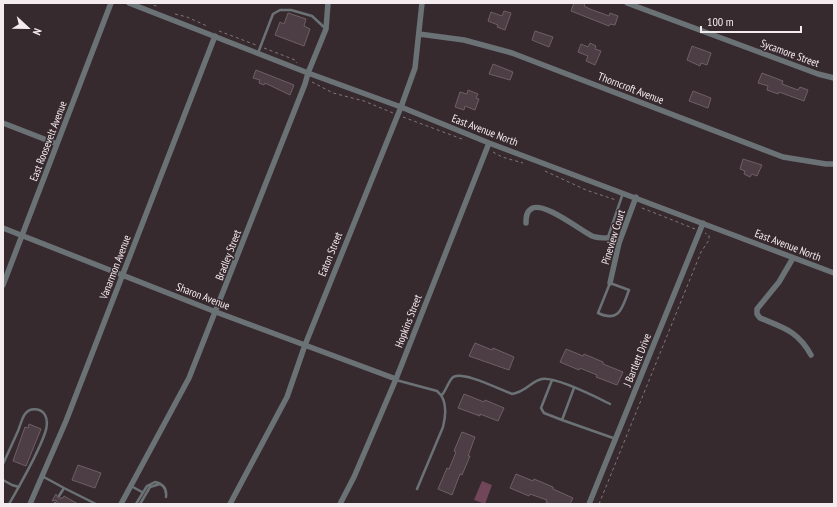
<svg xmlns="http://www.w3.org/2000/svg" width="837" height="507" viewBox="0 0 837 507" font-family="'PT Sans Narrow',sans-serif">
<rect width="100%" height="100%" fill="#372a2f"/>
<path fill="#704658" d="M 482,481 L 492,485 L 485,504 L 474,500 Z"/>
<path fill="#4c3e44" stroke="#6e5f65" d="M 574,3 L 585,3 L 584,6 L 590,9 L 609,16 L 610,13 L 618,16 L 615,25 L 610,24 L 609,26 L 571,11 Z
M 504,11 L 511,13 L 505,30 L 497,27 L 498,25 L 488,21 L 491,12 L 502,16 Z
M 288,13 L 306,19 L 304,26 L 310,29 L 304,46 L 275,35 L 280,22 L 284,24 Z
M 535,31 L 553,37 L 549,47 L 532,40 Z
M 590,43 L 596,46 L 595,49 L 601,51 L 595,65 L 586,61 L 588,56 L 578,52 L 581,44 L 588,47 Z
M 692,46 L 711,53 L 707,65 L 701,63 L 700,66 L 687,60 Z
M 493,64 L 513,72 L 510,80 L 489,74 Z
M 256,70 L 294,85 L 290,95 L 265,83 L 264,85 L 259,83 L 260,80 L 253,78 Z
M 762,73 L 783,81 L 782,84 L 798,90 L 800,87 L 808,90 L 804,101 L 779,92 L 778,94 L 767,90 L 768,86 L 758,83 Z
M 468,90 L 478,94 L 476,98 L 479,99 L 475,110 L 465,106 L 464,110 L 455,107 L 460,92 L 467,94 Z
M 693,91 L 711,98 L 708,108 L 689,101 Z
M 743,159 L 762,165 L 757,176 L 752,174 L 750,177 L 744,174 L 745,171 L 740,169 Z
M 475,343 L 492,350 L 493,348 L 514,357 L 509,370 L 469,356 Z
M 566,349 L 583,356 L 584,354 L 603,362 L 603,364 L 623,372 L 617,385 L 596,377 L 597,375 L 580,368 L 579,370 L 560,362 Z
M 464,394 L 484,402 L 485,400 L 504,408 L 498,421 L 480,414 L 480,416 L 458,408 Z
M 29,424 L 41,429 L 26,466 L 13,461 L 25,427 L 28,428 Z
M 462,432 L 475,437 L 468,456 L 470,456 L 462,475 L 460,474 L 452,495 L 438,489 L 447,468 L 449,469 L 456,452 L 454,451 Z
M 78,465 L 101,473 L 95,488 L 72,480 Z
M 516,474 L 533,481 L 534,479 L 553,487 L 553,489 L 573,498 L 570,504 L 550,504 L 546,502 L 547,500 L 530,494 L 529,496 L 510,488 Z
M 56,494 L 58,498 L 63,498 L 64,496 L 78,504 L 58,504 L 56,500 L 52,501 Z"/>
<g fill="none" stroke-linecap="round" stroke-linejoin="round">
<path stroke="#82767b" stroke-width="1" stroke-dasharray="3 3" stroke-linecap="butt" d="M 148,3 L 159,7
M 175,14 L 187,17 L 207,26
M 219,31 L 256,45
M 264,48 L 295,60 L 297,63
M 312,82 L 333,93 L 364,101 L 393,113
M 403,117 L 462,139
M 493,152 L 502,157 L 523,163
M 545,171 L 586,190 L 616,200
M 642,208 L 695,229
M 599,504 L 701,252 L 709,240 L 709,235 L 705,233"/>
<path stroke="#6b7275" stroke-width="2.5" d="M 258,53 L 273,14 L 280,10 L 291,10 L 312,16 L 326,29
M 608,237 L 623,193
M 610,283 L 629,290 C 622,308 620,323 598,313 Z
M 396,380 L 437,391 C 447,399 446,415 443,427 L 417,489
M 552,380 L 541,408 L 544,413 L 562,420
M 574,388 L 562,420 L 616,439
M 442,395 C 446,390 448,383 452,378 C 460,369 501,390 512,394 C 526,392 531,381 542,379 C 557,377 596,397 610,404
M 3,464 C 8,453 13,442 18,431 C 20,426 22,418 25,414 C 30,407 41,408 45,415 C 48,420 47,428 45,433 C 37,456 21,483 9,504
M 42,476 L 64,488
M 3,480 L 12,485 L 19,487
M 131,486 L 142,492
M 59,496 L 64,488 L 96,504
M 55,504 L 55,503
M 136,504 L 147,486 L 155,482 C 164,484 167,489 166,497
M 140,504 L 150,487 L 160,484"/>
<path stroke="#6b7275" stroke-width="5.5" d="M 129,3 L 308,73 L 401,107 L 489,143 L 834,273
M 627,3 L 818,74 L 834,78
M 419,34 L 464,40 L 512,53 L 783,157 L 826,164 L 834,164
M 3,123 L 57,144
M 526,223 C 526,218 526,212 531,209 C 542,200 580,230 592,236 C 597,238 601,238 607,238 C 611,239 615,241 619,243
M 3,228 L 216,312 L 396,379
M 793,258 L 779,282 L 757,309 L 757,314 L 760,318 C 784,328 798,331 811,355
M 610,283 L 619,243 L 636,197
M 3,285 L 111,3
M 30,504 L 66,421 L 215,36
M 121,504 L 189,378 L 305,84 L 308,73 L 326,29 L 328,3
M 230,504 L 287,397 L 305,345 L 401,107 L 415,68 L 422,3
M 340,504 L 354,477 L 396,379 L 489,143
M 589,504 L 703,223"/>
</g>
<g text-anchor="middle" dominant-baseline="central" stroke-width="3" stroke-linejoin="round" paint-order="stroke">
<g font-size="11" fill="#f4ebee" stroke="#372a2f">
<text transform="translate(790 53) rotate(20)">Sycamore Street</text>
<text transform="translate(631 88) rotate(21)">Thorncroft Avenue</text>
<text transform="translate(485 130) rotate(21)">East Avenue North</text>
<text transform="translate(48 141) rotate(-69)">East Roosevelt Avenue</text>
<text transform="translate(613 237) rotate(-73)">Pineview Court</text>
<text transform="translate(788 245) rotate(21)">East Avenue North</text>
<text transform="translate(330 254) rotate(-68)">Eaton Street</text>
<text transform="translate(228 255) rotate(-69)">Bradley Street</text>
<text transform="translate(115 267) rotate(-69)">Vanarmon Avenue</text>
<text transform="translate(203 296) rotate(21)">Sharon Avenue</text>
<text transform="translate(408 321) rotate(-69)">Hopkins Street</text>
<text transform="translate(637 360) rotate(-68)">J Bartlett Drive</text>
</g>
</g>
<rect width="837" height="507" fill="none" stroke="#f4ebee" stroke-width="8"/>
<g transform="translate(28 28) rotate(112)" stroke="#372a2f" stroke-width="3" paint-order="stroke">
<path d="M0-3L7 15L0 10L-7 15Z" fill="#f4ebee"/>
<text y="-6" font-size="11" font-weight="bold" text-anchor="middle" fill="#f4ebee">N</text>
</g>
<path d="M701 26v6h100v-6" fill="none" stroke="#f4ebee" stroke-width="2"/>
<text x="707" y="26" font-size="12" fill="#f4ebee" stroke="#372a2f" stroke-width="3" paint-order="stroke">100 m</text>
</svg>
